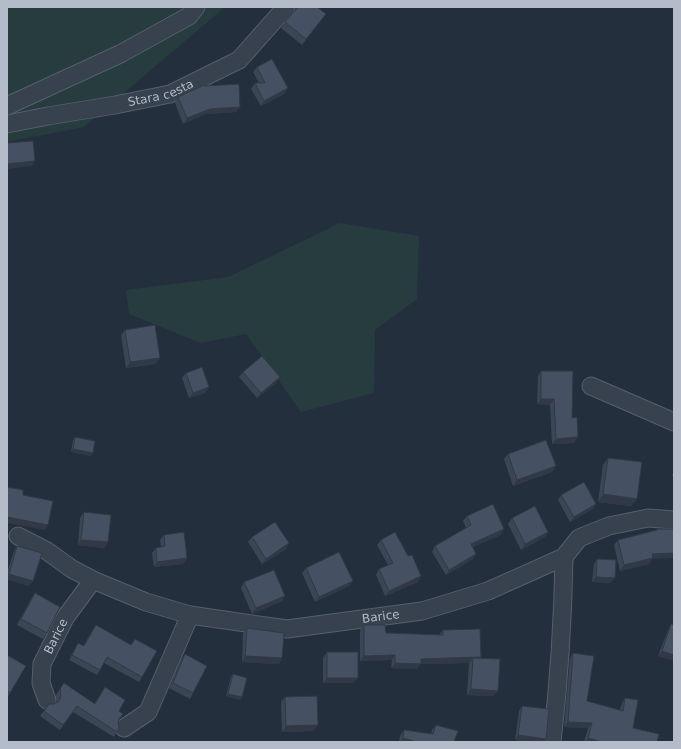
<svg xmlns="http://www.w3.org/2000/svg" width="681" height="749" viewBox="0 0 681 749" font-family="'DejaVu Sans',sans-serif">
<rect width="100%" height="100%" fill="#242f3e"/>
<path fill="#263c3f" d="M 7,7 L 225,7 L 84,127 L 7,142 Z
M 340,223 L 419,236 L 417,299 L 375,330 L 374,393 L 301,412 L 246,334 L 201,343 L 129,314 L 126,290 L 228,277 Z"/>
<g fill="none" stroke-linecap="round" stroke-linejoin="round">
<defs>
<g id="minor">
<path d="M 7,106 L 120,54 L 189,16 L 196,7"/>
<path id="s1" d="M 7,124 L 48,116 L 115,105 L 170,94 L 239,60 L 286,7"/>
<path d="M 591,386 L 674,422"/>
<path id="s2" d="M 18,536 L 47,551 L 72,569 L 93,580 L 146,602 L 190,615 L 287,629 L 422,611 L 488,591 L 564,557 L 579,538 L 609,526 L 648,518 L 674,520"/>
<path id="s3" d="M 47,700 L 41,683 L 42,664 L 65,618 L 93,580"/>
<path d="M 124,728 L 148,712 L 190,615"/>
<path d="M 552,742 C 559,681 563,619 564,557"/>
</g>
</defs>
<use href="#minor" stroke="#565f6c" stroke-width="19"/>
<use href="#minor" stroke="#38414e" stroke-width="17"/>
</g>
<path fill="#3b4654" d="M 296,7 L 317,7 L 326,14 L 302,45 L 281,28 L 285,22 L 294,12 Z
M 257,67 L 288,88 L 284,94 L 261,106 L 251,89 L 255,83 L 259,83 L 253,72 Z
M 205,86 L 240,107 L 236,112 L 206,114 L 183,124 L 175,103 L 178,97 Z
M 125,330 L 156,364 L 126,368 L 121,335 Z
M 541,371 L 572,418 L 574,443 L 552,444 L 550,405 L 537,404 L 538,376 Z
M 243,372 L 276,383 L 257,398 L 239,377 Z
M 186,373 L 209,387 L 205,393 L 189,398 L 182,378 Z
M 75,437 L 91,456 L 71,452 L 73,440 Z
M 508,454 L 556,466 L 552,472 L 513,486 L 504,459 Z
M 608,458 L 637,499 L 631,506 L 598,502 L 603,465 Z
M 674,472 L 674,478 L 672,475 Z
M 561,495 L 596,504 L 593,509 L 570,522 L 558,500 Z
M 84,512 L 108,542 L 104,548 L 78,545 L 80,518 Z
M 467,516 L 501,535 L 472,547 L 476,554 L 473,559 L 446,575 L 432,552 L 435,546 L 466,528 L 463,521 Z
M 512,518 L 548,532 L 545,537 L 521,550 L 508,524 Z
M 657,529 L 652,559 L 649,564 L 620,571 L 614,545 L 618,540 L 656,531 Z
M 164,535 L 187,558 L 183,564 L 154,567 L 152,553 L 156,548 L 161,547 L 160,540 Z
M 252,537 L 289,543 L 286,549 L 262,564 L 248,542 Z
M 381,540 L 418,582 L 385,596 L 376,575 L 379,569 L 388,565 L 377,545 Z
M 17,546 L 29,586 L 7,579 L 7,573 L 14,551 Z
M 597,559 L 611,583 L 592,582 L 594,564 Z
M 306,568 L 353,581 L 349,586 L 315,602 L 302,573 Z
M 244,582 L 285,596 L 282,601 L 252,614 L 241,588 Z
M 35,593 L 47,633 L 43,639 L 17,625 L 31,599 Z
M 671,624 L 674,625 L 674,661 L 658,656 L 668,630 Z
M 96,625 L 131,645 L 135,639 L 142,677 L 139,682 L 104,663 L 97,675 L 69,660 L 78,643 L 83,646 L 92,631 Z
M 364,625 L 386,633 L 439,635 L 443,630 L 481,657 L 480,658 L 494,696 L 467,695 L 469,663 L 420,664 L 417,669 L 391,668 L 392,660 L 360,661 L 360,630 Z
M 247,628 L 282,658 L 279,664 L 242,662 L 243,633 Z
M 327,652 L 354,683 L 323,683 L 323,658 Z
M 573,653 L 587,701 L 620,710 L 622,703 L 625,698 L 633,728 L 657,742 L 584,742 L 588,728 L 564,727 L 570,658 Z
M 185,654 L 193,693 L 190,699 L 169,688 L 181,660 Z
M 7,655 L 10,693 L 7,698 Z
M 233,674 L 242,697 L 240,700 L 226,696 L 231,677 Z
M 64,683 L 94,704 L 105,687 L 119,711 L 118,724 L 119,728 L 114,737 L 73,712 L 60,730 L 40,716 L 49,704 L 54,704 L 56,702 L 56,695 Z
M 285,697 L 314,731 L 282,732 L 281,702 Z
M 522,706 L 546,739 L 544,742 L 529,742 L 515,740 L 519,711 Z
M 436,725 L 454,742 L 399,742 L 400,736 L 404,730 L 431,734 L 432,730 Z"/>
<path fill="#303945" d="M 288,88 L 284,94 L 261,106 L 264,101 Z
M 240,107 L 236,112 L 206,114 L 183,124 L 187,118 L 210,109 Z
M 35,161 L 32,166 L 7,169 L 7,164 Z
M 160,358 L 156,364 L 126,368 L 130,362 Z
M 280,377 L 276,383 L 257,398 L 261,393 Z
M 209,387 L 205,393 L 189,398 L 193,393 Z
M 541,399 L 554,399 L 550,405 L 537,404 Z
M 578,437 L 574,443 L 552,444 L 556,439 Z
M 73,449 L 93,453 L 91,456 L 71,452 Z
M 556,466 L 552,472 L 513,486 L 517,480 Z
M 603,494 L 637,499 L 631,506 L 598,502 Z
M 596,504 L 593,509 L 570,522 L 574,517 Z
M 7,517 L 48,525 L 45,530 L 7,523 Z
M 504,529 L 501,535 L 467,550 L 471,544 Z
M 548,532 L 545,537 L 521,550 L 525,544 Z
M 81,540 L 108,542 L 104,548 L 78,545 Z
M 289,543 L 286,549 L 262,564 L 266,559 Z
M 674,553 L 674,558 L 652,559 L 649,564 L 620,571 L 624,565 L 652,554 Z
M 476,554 L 473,559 L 446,575 L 449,570 Z
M 187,558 L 183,564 L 154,567 L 157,562 Z
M 9,574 L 33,581 L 29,586 L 7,579 L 7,576 Z
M 421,576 L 418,582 L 385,596 L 389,591 Z
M 596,577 L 615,578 L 611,583 L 592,582 Z
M 353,581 L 349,586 L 315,602 L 319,597 Z
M 285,596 L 282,601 L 252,614 L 256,608 Z
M 662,651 L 674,655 L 674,661 L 658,656 Z
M 395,655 L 392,660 L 360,661 L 364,656 Z
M 245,656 L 282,658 L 279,664 L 242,662 Z
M 481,657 L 477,663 L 473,658 L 469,663 L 420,664 L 417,669 L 391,668 L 395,663 L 421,659 Z
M 327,678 L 358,678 L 354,683 L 323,683 Z
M 471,689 L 498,691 L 494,696 L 467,695 Z
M 228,694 L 242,697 L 240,700 L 226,696 Z
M 568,722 L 592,723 L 588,728 L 564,727 Z
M 318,725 L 314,731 L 282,732 L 286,726 Z
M 518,735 L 546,739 L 544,742 L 529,742 L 515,740 Z
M 403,738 L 417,742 L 400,742 Z
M 588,738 L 602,742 L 585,742 Z"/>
<path fill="#455162" stroke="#303945" d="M 298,7 L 317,7 L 326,14 L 306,39 L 285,22 Z
M 272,59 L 288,88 L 264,101 L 255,83 L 265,83 L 257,67 Z
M 239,84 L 240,107 L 210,109 L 187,118 L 178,97 L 204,85 L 205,86 Z
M 33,141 L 35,161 L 7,164 L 7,143 Z
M 155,325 L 160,358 L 130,362 L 125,330 Z
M 262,356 L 280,377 L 261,393 L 243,372 Z
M 202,367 L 209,387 L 193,393 L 186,373 Z
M 541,371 L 573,371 L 572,418 L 577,417 L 578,437 L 556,439 L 554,399 L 541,399 Z
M 75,437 L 95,441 L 93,453 L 73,449 Z
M 546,440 L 556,466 L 517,480 L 508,454 Z
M 608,458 L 642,462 L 637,499 L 603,494 Z
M 584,482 L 596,504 L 574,517 L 561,495 Z
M 7,487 L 23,490 L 23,495 L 53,501 L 48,525 L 7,517 Z
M 493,504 L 504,529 L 471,544 L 476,554 L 449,570 L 435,546 L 471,525 L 467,516 Z
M 535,506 L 548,532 L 525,544 L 512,518 Z
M 84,512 L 111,515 L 108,542 L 81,540 Z
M 275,522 L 289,543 L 266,559 L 252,537 Z
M 657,529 L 674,529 L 674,553 L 652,554 L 653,558 L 624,565 L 618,540 L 657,530 Z
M 184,532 L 187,558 L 157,562 L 156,548 L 165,546 L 164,535 Z
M 395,532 L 408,556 L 412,555 L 421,576 L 389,591 L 379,569 L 393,563 L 381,540 Z
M 17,546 L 42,553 L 33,581 L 9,574 Z
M 339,552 L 353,581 L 319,597 L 306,568 Z
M 597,559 L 616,560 L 615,578 L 596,577 Z
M 274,570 L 285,596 L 256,608 L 244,582 Z
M 35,593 L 60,607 L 47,633 L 21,619 Z
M 671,624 L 674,625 L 674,655 L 662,651 Z
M 96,625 L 131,645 L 135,639 L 157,651 L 142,677 L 107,657 L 100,670 L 72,655 L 78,643 L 84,646 Z
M 364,625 L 385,625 L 386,633 L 443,635 L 443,630 L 480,629 L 481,657 L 421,659 L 421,664 L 395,663 L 395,655 L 364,656 Z
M 247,628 L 284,633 L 282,658 L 245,656 Z
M 327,652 L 358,652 L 358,678 L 327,678 Z
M 573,653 L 594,656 L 587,701 L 623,711 L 625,698 L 638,700 L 633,728 L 659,734 L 657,742 L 602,742 L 588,738 L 592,723 L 568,722 Z
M 185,654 L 207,666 L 193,693 L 173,683 Z
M 7,655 L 26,666 L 10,693 L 7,691 Z
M 473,658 L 500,659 L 498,691 L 471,689 Z
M 233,674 L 247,678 L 242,697 L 228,694 Z
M 64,683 L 95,704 L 105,687 L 125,700 L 119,711 L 123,714 L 119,719 L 118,724 L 119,728 L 117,732 L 77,706 L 63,725 L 44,711 L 49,704 L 54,704 L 59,701 L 61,696 L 60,689 Z
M 317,696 L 318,725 L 286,726 L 285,697 Z
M 522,706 L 549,709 L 546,739 L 518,735 Z
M 436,725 L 458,731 L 454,742 L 417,742 L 403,738 L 404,730 L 433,734 Z"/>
<g text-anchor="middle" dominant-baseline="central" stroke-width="3" stroke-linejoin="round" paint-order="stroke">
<g font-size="12" fill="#b4bcc9" stroke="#1d2633">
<text stroke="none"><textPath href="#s1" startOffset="157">Stara cesta</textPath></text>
<text stroke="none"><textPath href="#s2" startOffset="383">Barice</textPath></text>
<text stroke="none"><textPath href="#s3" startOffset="68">Barice</textPath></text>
</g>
</g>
<rect width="681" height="749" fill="none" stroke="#b4bcc9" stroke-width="16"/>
</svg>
